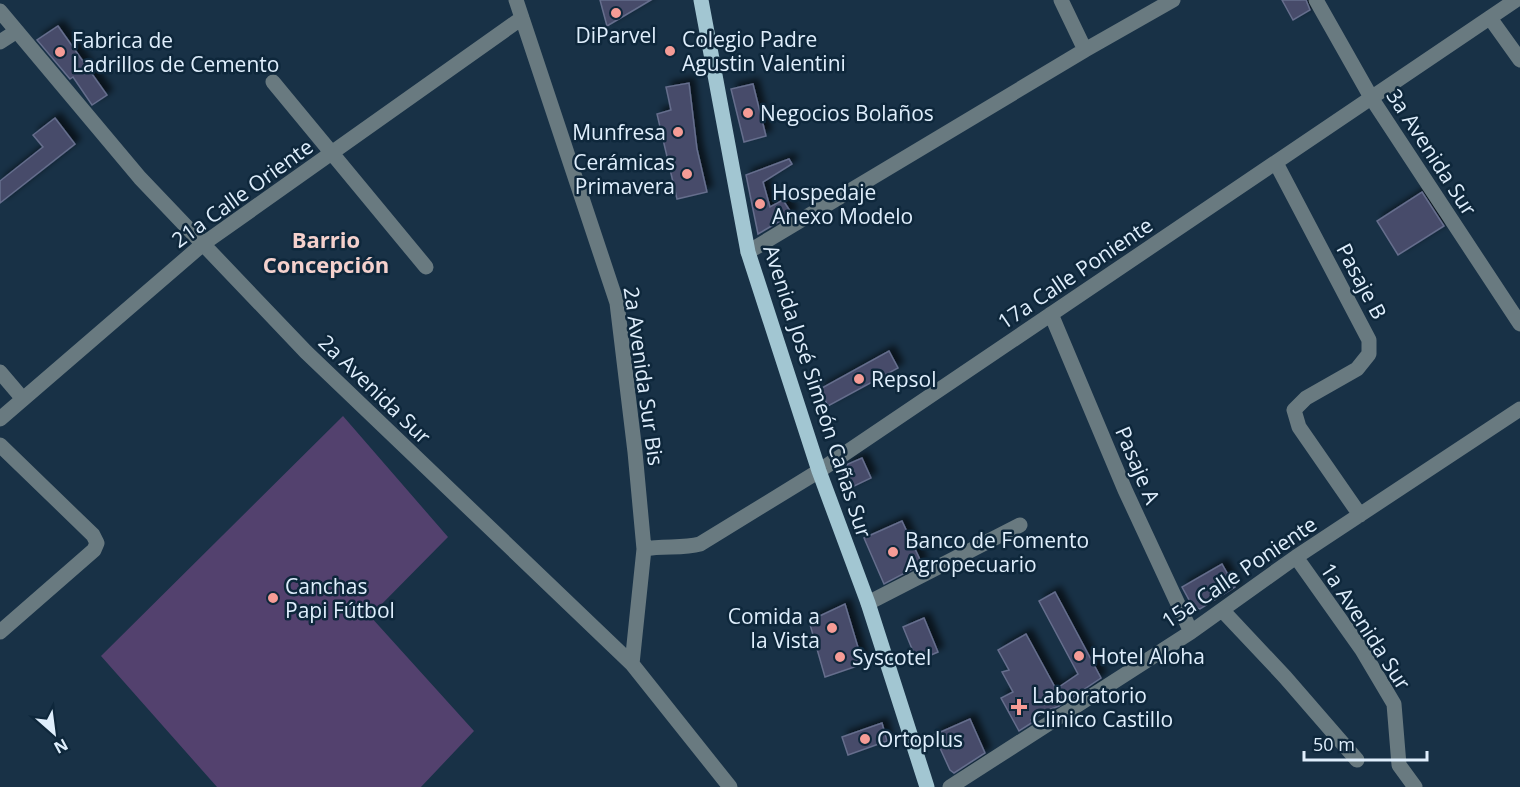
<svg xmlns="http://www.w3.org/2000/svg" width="1520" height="787" viewBox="0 0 1520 787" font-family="'Open Sans',sans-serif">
<defs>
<filter id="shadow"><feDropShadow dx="5.5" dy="-5.5" stdDeviation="3" flood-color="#0009"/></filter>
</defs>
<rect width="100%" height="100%" fill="#183146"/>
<path fill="#53416e" d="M 343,416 L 448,537 L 370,616 L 474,731 L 421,787 L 217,787 L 101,656 Z"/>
<path fill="#464c6a" stroke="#666e8d" stroke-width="1.5" filter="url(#shadow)" d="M 600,0 L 651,0 L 607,26 Z
M 1282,0 L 1306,0 L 1310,10 L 1293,20 Z
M 58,26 L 107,95 L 92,105 L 73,77 L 70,79 L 37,40 Z
M 689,83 L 697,149 L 707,192 L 677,199 L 657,114 L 671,110 L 666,87 Z
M 753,84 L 766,136 L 744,142 L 731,89 Z
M 55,118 L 75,144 L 0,203 L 0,181 L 43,147 L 33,135 Z
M 789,159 L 792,164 L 763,182 L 770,207 L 783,200 L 792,214 L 758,234 L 746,175 Z
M 1422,192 L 1444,226 L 1398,255 L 1377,221 Z
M 889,351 L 898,368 L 828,406 L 820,389 Z
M 862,458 L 871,478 L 850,488 L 843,474 L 848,464 Z
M 902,521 L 922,564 L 884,584 L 864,538 Z
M 1222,564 L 1235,587 L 1200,609 L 1193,607 L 1182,587 Z
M 1055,592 L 1101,678 L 1059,706 L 1046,711 L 1031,720 L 1033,722 L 1019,731 L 1001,698 L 1013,692 L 1002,672 L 1009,670 L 998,650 L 1026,634 L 1056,689 L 1078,674 L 1039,601 Z
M 845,604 L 863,664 L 825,677 L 809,621 Z
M 924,618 L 938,652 L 917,661 L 903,627 Z
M 970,719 L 985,753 L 954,773 L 950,770 L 934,735 Z
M 882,723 L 887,741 L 848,755 L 842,737 Z"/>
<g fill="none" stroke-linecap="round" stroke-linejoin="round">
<path stroke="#697a80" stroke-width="15" d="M 516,0 L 617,303 L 635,452 L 644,549 L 632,664
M 1061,0 L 1085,50
M 1316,0 L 1372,99 L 1520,324
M 0,11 L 140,178 L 306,352 L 632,664 L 730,787
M 1490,18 L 1520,60
M 0,42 L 17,31
M 273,82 L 426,267
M 1276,163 L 1369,340 L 1369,354 L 1357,369 L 1306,398 L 1294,410 L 1299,427 L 1360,515
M 748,252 L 1085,50 L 1173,0
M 1051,314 L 1125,490 L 1191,632
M 0,372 L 23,399
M 0,419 L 203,244 L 522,18
M 0,445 L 93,535 L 97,543 L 94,550 L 0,632
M 644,549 C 664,545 682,549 700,544 L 819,471 L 1516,0
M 1296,557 L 1362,650 L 1394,704 L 1399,765 L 1415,787
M 868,603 L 1020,525
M 1222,610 L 1285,677 L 1357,760
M 950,787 L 1191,632 L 1296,557 L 1520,409"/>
<path stroke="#a2c6d2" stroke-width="15" d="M 701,0 L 748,252 L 819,471 L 868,603 L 927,787"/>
</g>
<g fill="#f59c96" stroke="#0e273b" stroke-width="2">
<circle cx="616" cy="13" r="6"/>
<circle cx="670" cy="51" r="6"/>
<circle cx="60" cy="52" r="6"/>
<circle cx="748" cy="113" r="6"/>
<circle cx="678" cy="132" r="6"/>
<circle cx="687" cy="174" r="6"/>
<circle cx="760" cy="204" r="6"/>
<circle cx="859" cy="379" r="6"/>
<circle cx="893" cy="552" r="6"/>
<circle cx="273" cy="598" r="6"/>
<circle cx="832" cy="628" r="6"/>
<circle cx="1079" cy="656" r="6"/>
<circle cx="840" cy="657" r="6"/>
<path d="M1016 698h6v6h6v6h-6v6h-6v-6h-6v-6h6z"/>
<circle cx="865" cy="739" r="6"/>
</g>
<g text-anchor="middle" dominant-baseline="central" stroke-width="5" stroke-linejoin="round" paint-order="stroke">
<g font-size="21" fill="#dfeefc" stroke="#0e273b" text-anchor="start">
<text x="616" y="35" text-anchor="middle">DiParvel</text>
<text x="682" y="39">Colegio Padre<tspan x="682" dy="24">Agustin Valentini</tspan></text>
<text x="72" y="40">Fabrica de<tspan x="72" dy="24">Ladrillos de Cemento</tspan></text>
<text x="760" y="113">Negocios Bolaños</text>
<text x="666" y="132" text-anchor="end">Munfresa</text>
<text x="675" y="162" text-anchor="end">Cerámicas<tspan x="675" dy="24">Primavera</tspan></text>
<text x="772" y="192">Hospedaje<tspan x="772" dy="24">Anexo Modelo</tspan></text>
<text x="871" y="379">Repsol</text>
<text x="905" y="540">Banco de Fomento<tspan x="905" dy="24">Agropecuario</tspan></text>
<text x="285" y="586">Canchas<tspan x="285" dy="24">Papi Fútbol</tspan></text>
<text x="820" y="616" text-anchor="end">Comida a<tspan x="820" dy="24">la Vista</tspan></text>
<text x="1091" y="656">Hotel Aloha</text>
<text x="852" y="657">Syscotel</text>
<text x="1032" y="695">Laboratorio<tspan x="1032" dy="24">Clinico Castillo</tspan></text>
<text x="877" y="739">Ortoplus</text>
</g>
<g font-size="21" fill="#dfeefc" stroke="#0e273b">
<text transform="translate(1432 152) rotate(57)">3a Avenida Sur</text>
<text transform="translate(242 193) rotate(-36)">21a Calle Oriente</text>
<text transform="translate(1075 273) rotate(-34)">17a Calle Poniente</text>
<text transform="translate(1362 281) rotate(62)">Pasaje B</text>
<text transform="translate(644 376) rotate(82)">2a Avenida Sur Bis</text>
<text transform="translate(375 389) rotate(44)">2a Avenida Sur</text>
<text transform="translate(818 391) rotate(72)">Avenida José Simeón Cañas Sur</text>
<text transform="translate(1138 465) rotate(67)">Pasaje A</text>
<text transform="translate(1239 572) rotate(-34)">15a Calle Poniente</text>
<text transform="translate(1366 626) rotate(57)">1a Avenida Sur</text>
</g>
<g font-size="22" font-weight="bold" fill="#f4d1cd" stroke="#0e273b">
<text x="326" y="239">Barrio<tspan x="326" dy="25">Concepción</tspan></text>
</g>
</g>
<g transform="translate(54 733) rotate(152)" stroke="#0e273b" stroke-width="4.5" paint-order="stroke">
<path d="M0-4.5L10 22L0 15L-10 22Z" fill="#dfeefc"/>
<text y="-9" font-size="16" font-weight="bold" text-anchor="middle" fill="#dfeefc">N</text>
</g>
<path d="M1304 751v9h123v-9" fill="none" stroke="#dfeefc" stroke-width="3"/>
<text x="1313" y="751" font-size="18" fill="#dfeefc" stroke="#0e273b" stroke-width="4.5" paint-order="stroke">50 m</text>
</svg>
